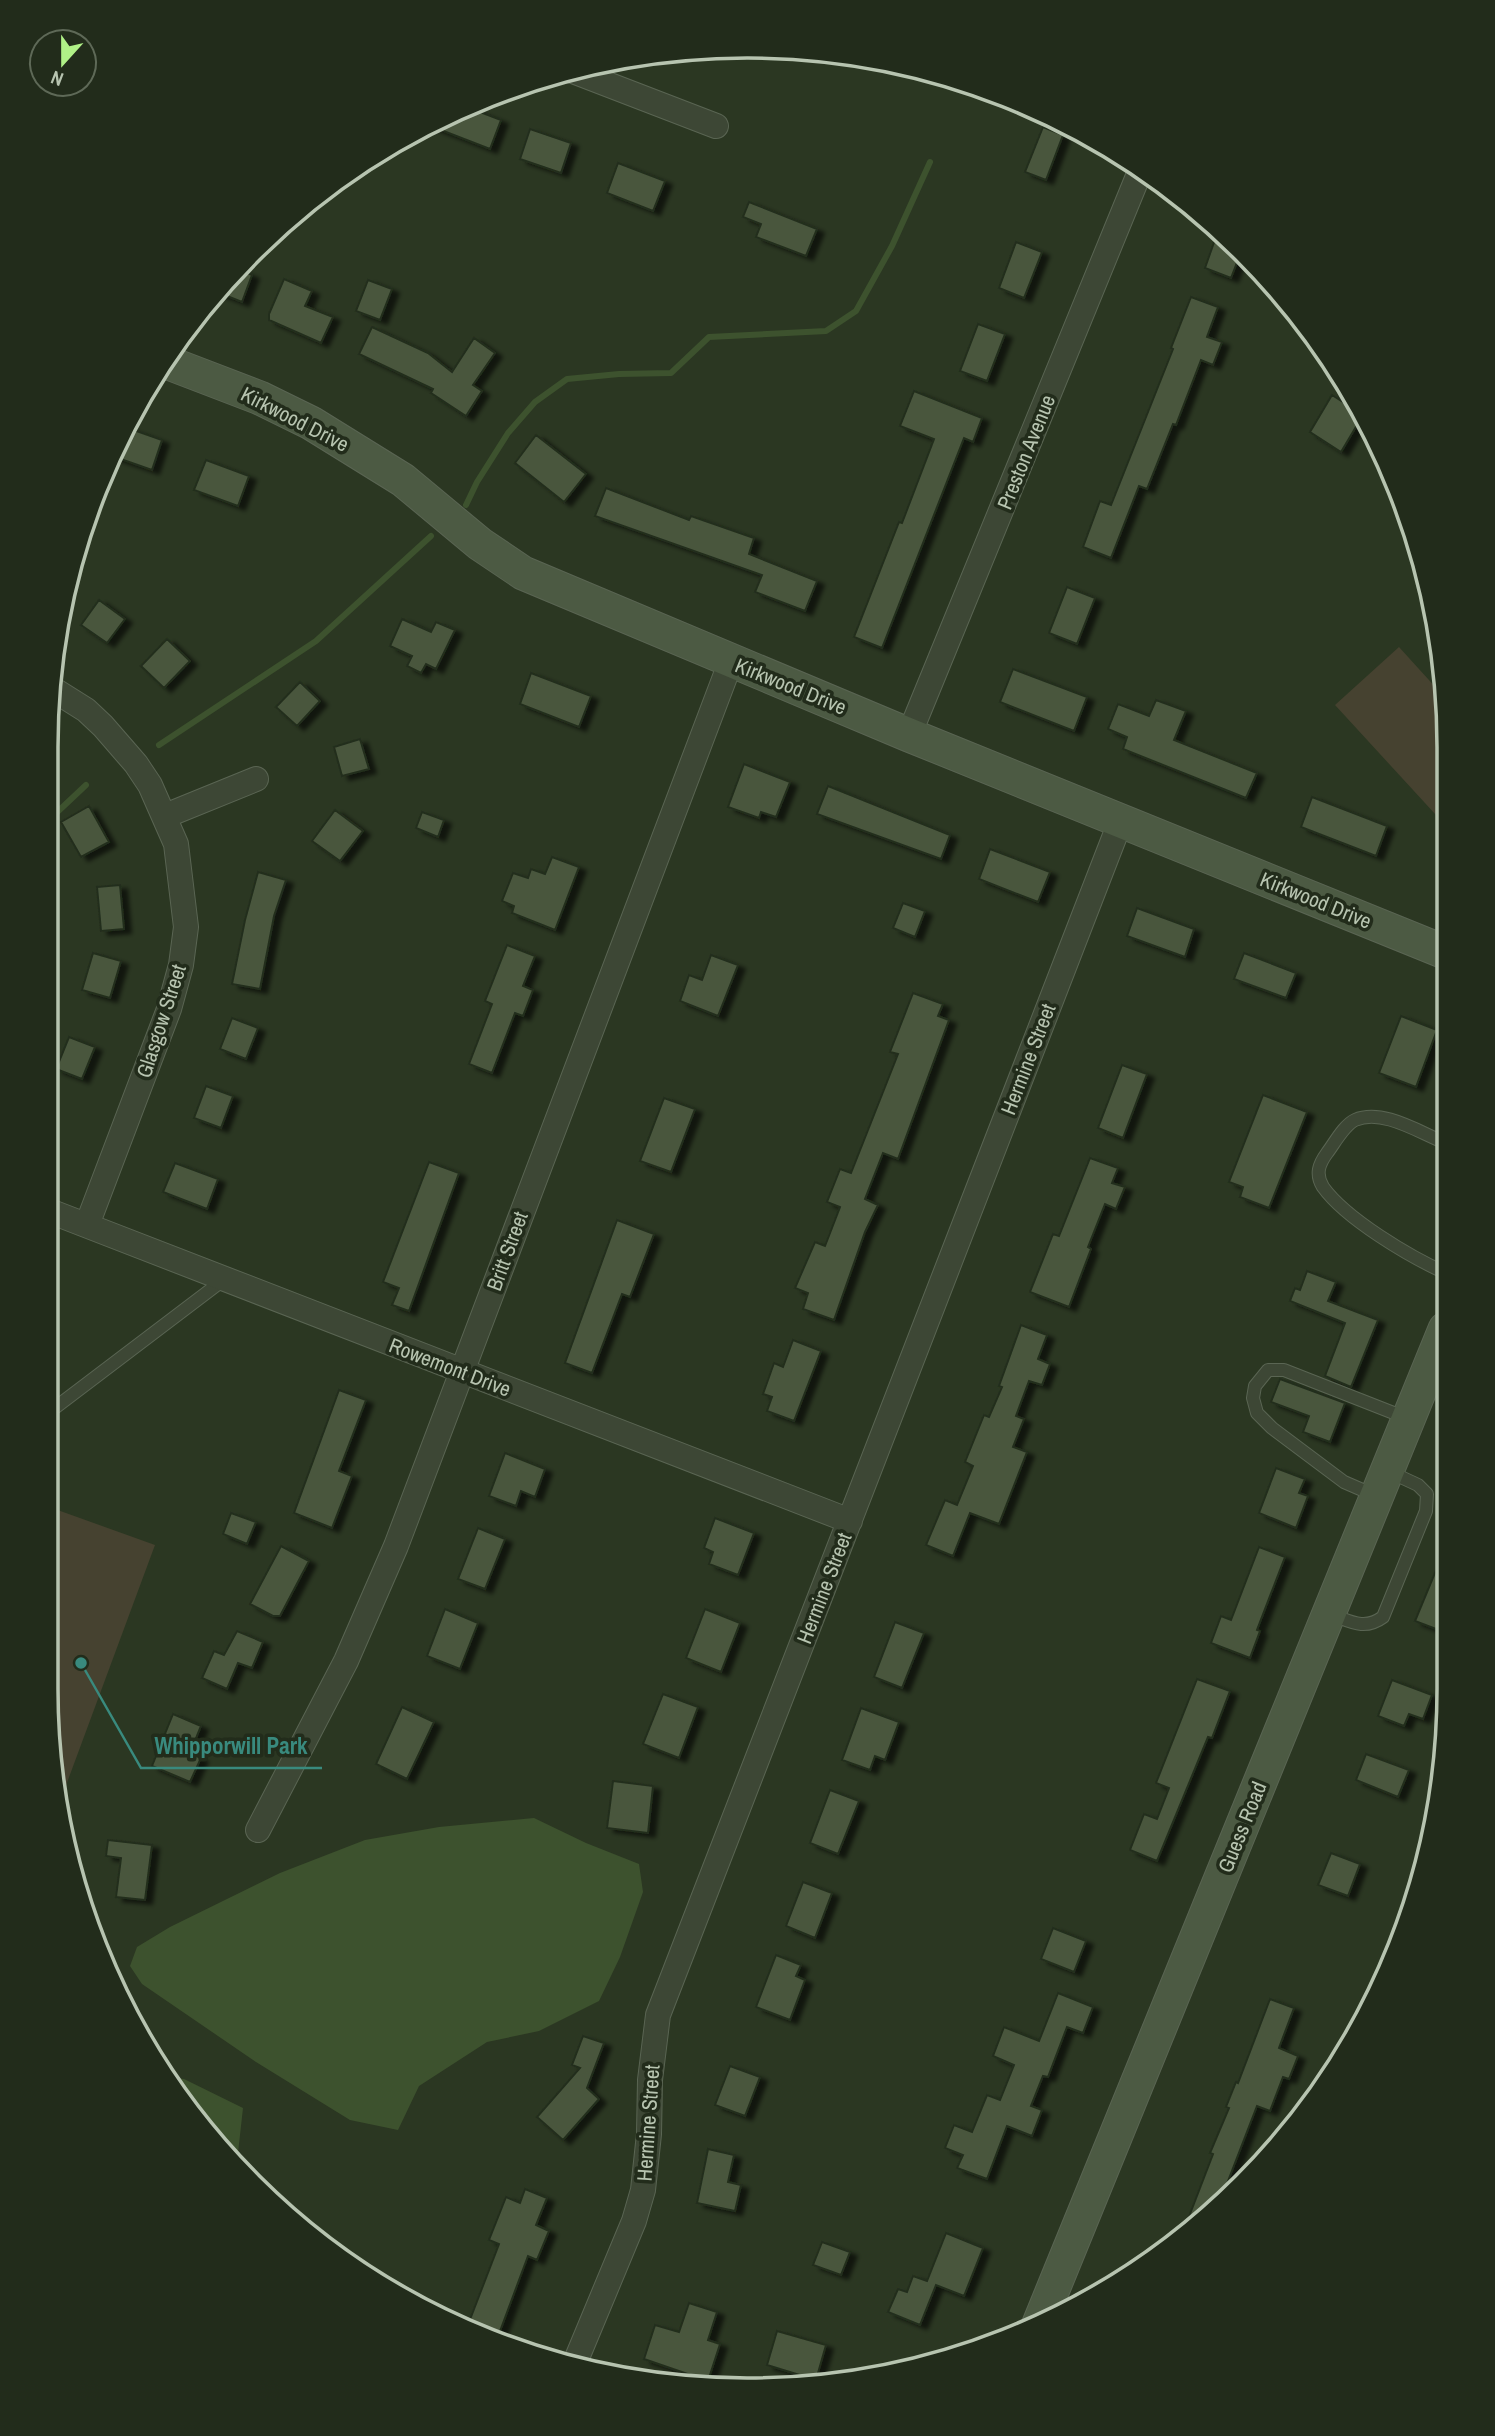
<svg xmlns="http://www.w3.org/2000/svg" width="1495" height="2436" viewBox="0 0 1495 2436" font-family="'Archivo Narrow',sans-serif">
<defs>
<filter id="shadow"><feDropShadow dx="7" dy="4" stdDeviation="2" flood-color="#0009"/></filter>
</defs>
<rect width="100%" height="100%" fill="#2b3722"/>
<path fill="#464230" d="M 1399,647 L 1448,701 L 1447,827 L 1335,705 Z
M 52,1508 L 155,1545 L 58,1807 L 52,1781 Z"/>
<path fill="#3d522e" d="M 534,1818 L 586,1843 L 639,1864 L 643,1892 L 620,1957 L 599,2001 L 539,2031 L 487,2042 L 419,2086 L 398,2130 L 350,2120 L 256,2062 L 142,1984 L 130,1966 L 137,1947 L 170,1927 L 280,1873 L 365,1840 L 439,1827 Z
M 166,2077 L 184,2079 L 243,2108 L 237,2162 L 190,2116 Z"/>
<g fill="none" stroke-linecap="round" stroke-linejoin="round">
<path stroke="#3d522e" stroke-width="6" d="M 466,505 L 477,482 L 508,433 L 535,402 L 567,379 L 619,374 L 671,373 L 709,337 L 826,331 L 856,311 L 892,246 L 930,162
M 159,745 L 316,641 L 431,536
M 51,818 L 86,785"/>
</g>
<path fill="#49573e" stroke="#242e1d" stroke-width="2" filter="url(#shadow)" d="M 467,107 L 501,120 L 490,149 L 428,125 Z
M 1043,127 L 1063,135 L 1046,180 L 1025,172 Z
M 530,129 L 571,143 L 561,173 L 520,159 Z
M 618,163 L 665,181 L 653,211 L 607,193 Z
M 749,202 L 817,229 L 806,256 L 756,237 L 761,224 L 743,217 Z
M 1218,231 L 1241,252 L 1231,278 L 1205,268 Z
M 1016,242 L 1042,252 L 1024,298 L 999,288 Z
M 238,269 L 252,275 L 242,302 L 217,292 Z
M 284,279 L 312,291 L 305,306 L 333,317 L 321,343 L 269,320 L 269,314 Z
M 368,280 L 392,289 L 380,320 L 356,311 Z
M 1191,297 L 1218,307 L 1207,337 L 1222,342 L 1213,365 L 1201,360 L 1176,425 L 1173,424 L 1147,489 L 1139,486 L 1111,558 L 1083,547 L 1100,501 L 1111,505 L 1173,349 L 1171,348 Z
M 978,324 L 1005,334 L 987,381 L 960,371 Z
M 372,327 L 428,353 L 452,372 L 474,338 L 495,353 L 473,385 L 482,391 L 466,416 L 431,393 L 433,389 L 359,354 Z
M 914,391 L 982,418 L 973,442 L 964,438 L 882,648 L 854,637 L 899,522 L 902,523 L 934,439 L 900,426 Z
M 1332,395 L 1363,415 L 1341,452 L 1310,432 Z
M 128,428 L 162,440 L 152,470 L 112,456 Z
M 536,435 L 586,474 L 564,502 L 515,463 Z
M 206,460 L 249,476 L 238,506 L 194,490 Z
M 606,488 L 689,520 L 691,516 L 754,538 L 749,554 L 817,581 L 805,611 L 755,592 L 762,575 L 595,516 Z
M 1067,587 L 1095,598 L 1077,644 L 1049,633 Z
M 99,600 L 125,619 L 107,643 L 81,625 Z
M 402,619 L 431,632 L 436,622 L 455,630 L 436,669 L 426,664 L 421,673 L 407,666 L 412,656 L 390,646 Z
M 167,639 L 190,661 L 164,688 L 141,666 Z
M 1013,669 L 1087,697 L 1074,731 L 1000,702 Z
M 531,673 L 591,696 L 579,727 L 520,704 Z
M 300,682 L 320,701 L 297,726 L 276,707 Z
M 1156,700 L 1186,711 L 1174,740 L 1257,773 L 1246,798 L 1123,749 L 1127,737 L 1108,729 L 1118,704 L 1149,716 Z
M 360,739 L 369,769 L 342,776 L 334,747 Z
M 744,764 L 790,782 L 776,817 L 761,812 L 759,818 L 728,807 Z
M 828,786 L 950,835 L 941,859 L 817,814 Z
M 1312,797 L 1387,826 L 1376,856 L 1301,827 Z
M 89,806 L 109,842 L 81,857 L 61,822 Z
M 335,810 L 363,831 L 340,861 L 312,841 Z
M 422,812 L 444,820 L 438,837 L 416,828 Z
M 990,849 L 1050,872 L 1038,902 L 979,879 Z
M 552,857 L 579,867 L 555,930 L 512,913 L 514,906 L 502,901 L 513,873 L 528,878 L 531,869 L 545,874 Z
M 258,872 L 286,880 L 274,916 L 260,989 L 232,984 L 245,920 Z
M 120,885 L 124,929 L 101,931 L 97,887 Z
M 903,903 L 925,911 L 915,937 L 893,928 Z
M 1137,908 L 1194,929 L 1185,957 L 1127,936 Z
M 507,945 L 535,956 L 523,986 L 533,990 L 523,1016 L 515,1013 L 492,1073 L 469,1064 L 492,1004 L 485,1001 Z
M 93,953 L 121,961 L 110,998 L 82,990 Z
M 1244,953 L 1296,973 L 1286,998 L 1234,979 Z
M 711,955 L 738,965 L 718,1016 L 680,1001 L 689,975 L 702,980 Z
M 913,993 L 943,1004 L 938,1016 L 949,1020 L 898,1159 L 883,1153 L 865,1199 L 878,1205 L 865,1232 L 834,1320 L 803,1309 L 808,1293 L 795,1288 L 815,1242 L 825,1246 L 840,1207 L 827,1202 L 840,1169 L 851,1173 L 898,1054 L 890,1052 Z
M 1401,1016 L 1437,1030 L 1416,1087 L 1379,1073 Z
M 232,1018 L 258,1028 L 246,1059 L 220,1049 Z
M 69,1037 L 95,1047 L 82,1079 L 56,1069 Z
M 1122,1065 L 1147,1074 L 1123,1138 L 1098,1128 Z
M 206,1086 L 233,1096 L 221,1128 L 194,1118 Z
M 1263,1095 L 1307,1112 L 1269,1208 L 1240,1197 L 1243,1187 L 1229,1182 Z
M 664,1098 L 695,1109 L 671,1172 L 640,1161 Z
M 1090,1158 L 1118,1168 L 1112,1183 L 1125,1187 L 1116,1209 L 1105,1204 L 1088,1247 L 1091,1249 L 1069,1307 L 1030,1292 L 1053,1234 L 1059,1236 Z
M 429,1162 L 459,1173 L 409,1311 L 392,1305 L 399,1288 L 383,1282 Z
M 175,1163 L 218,1179 L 207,1209 L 163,1192 Z
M 617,1220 L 654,1234 L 630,1297 L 622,1294 L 592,1373 L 565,1363 Z
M 1307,1271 L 1336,1282 L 1328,1301 L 1378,1320 L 1351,1387 L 1325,1376 L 1345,1323 L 1290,1301 L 1295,1288 L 1300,1290 Z
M 1021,1325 L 1047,1335 L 1038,1359 L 1050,1364 L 1042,1385 L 1029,1381 L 1016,1416 L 1024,1419 L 1013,1447 L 1027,1452 L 999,1524 L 970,1513 L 953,1556 L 926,1545 L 945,1500 L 957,1505 L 973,1466 L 965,1462 L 984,1415 L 989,1417 L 1002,1387 L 999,1386 Z
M 793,1340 L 821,1351 L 794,1421 L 767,1411 L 772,1397 L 763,1394 L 774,1363 L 783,1367 Z
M 1280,1379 L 1345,1403 L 1330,1442 L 1303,1432 L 1309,1416 L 1271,1402 Z
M 339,1390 L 366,1400 L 339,1471 L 352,1476 L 332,1528 L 294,1513 Z
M 505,1453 L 545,1469 L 535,1497 L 521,1491 L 516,1506 L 489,1496 Z
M 1276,1468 L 1305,1479 L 1299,1493 L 1308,1496 L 1296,1528 L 1259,1513 Z
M 231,1513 L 256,1522 L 247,1544 L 223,1534 Z
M 715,1518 L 754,1533 L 738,1575 L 709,1564 L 713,1552 L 704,1548 Z
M 478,1528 L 505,1539 L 485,1589 L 458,1579 Z
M 281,1546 L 309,1561 L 280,1616 L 273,1616 L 250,1604 Z
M 1259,1547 L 1285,1557 L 1257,1630 L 1260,1631 L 1250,1658 L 1211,1643 L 1221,1616 L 1231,1620 Z
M 1444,1551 L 1444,1632 L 1415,1621 Z
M 445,1609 L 478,1623 L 460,1669 L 427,1656 Z
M 705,1609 L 740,1623 L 721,1672 L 686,1658 Z
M 895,1622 L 924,1633 L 902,1688 L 874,1677 Z
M 237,1631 L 263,1642 L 252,1668 L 238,1663 L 227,1689 L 202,1678 L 214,1651 L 224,1655 Z
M 1197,1679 L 1230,1691 L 1212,1738 L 1208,1737 L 1157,1861 L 1130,1850 L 1144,1814 L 1157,1819 L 1169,1788 L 1156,1783 Z
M 1392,1680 L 1432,1695 L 1423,1719 L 1409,1714 L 1404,1726 L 1378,1716 Z
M 663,1694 L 698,1707 L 679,1758 L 643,1744 Z
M 402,1707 L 434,1722 L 407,1779 L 376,1764 Z
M 861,1708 L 899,1722 L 885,1760 L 875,1756 L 870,1770 L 842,1760 Z
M 173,1714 L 201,1726 L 190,1753 L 201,1758 L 190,1782 L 152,1766 Z
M 1366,1754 L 1409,1770 L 1398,1797 L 1356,1780 Z
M 613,1781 L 653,1786 L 648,1833 L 607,1828 Z
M 830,1790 L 859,1801 L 838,1854 L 810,1843 Z
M 108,1840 L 152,1845 L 145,1900 L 116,1897 L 121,1858 L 106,1856 Z
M 1331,1853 L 1360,1864 L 1348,1896 L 1318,1885 Z
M 803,1882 L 832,1893 L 815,1938 L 786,1926 Z
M 1053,1928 L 1086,1941 L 1074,1972 L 1041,1959 Z
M 776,1955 L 801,1965 L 796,1976 L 805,1980 L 790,2020 L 756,2007 Z
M 1058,1993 L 1093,2007 L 1083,2033 L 1067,2027 L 1048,2077 L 1043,2076 L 1031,2106 L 1042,2110 L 1032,2136 L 1007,2126 L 987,2179 L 957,2168 L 963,2155 L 945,2148 L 954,2125 L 972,2132 L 987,2095 L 1000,2100 L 1014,2065 L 993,2056 L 1004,2027 L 1039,2041 Z
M 1270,1999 L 1294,2008 L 1279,2048 L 1298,2056 L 1289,2079 L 1283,2077 L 1270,2111 L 1257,2106 L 1225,2189 L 1230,2191 L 1180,2240 L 1213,2154 L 1210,2153 L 1229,2108 L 1226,2107 L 1236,2082 L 1238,2083 Z
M 583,2036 L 604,2043 L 587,2088 L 599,2099 L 563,2140 L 537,2117 L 580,2068 L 572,2065 Z
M 730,2066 L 760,2077 L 745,2116 L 715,2105 Z
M 708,2149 L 734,2155 L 728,2182 L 741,2185 L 735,2211 L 697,2203 Z
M 525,2189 L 547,2198 L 536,2225 L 549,2231 L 537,2260 L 528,2256 L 496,2342 L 466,2330 L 499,2244 L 489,2240 L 506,2197 L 520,2203 Z
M 946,2233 L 983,2248 L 964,2296 L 936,2285 L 920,2325 L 888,2312 L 898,2289 L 907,2292 L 913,2276 L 927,2281 Z
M 822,2242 L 850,2252 L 841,2275 L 813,2265 Z
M 689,2303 L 717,2312 L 708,2340 L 720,2344 L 708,2381 L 644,2359 L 655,2325 L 679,2332 Z
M 777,2331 L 826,2345 L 816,2380 L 767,2365 Z"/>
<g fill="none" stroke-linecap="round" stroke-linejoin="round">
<defs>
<path id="lane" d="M 1446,1273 C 1410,1257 1346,1219 1323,1187 C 1315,1174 1319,1164 1327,1153 C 1334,1144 1344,1125 1355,1120 C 1383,1108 1420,1133 1446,1143
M 52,1410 L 226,1278
M 1374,1495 L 1344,1482 L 1272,1428 L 1257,1413 L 1253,1398 L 1255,1386 L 1268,1370 L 1284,1370 L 1409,1419
M 1330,1614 C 1350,1621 1364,1631 1383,1617 L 1426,1511 L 1427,1494 L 1418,1485 L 1388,1471"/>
<path id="street" d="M 573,71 L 716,126
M 51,688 L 86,710 L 103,726 L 136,764 L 150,785 L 176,844 L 186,927 L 181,965 L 169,1009 L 87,1225
M 909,735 L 1141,169
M 165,816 L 256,779
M 52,1212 L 850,1521
M 258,1830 L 346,1661 L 396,1546 L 731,661
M 574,2365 L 634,2221 L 643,2190 L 649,2134 L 650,2080 L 658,2015 L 1121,820"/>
<path id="secondary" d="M 166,362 L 260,398 L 311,423 L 403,480 L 480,544 L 523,573 L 909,735 L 1447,953
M 1038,2326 L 1445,1329"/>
</defs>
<use href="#lane" stroke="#5a6553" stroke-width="14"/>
<use href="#street" stroke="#5a6553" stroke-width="26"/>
<use href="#secondary" stroke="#5a6553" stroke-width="35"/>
<use href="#lane" stroke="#3d4735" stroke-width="12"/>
<use href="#street" stroke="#3d4735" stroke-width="24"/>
<use href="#secondary" stroke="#4c5a43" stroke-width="33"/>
</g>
<g text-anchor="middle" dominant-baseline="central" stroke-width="7" stroke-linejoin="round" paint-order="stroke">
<g font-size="21" fill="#b7c4b0" stroke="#222c1b">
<text transform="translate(295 419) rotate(27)">Kirkwood Drive</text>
<text transform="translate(1026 452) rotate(-68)">Preston Avenue</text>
<text transform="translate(791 686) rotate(22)">Kirkwood Drive</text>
<text transform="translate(1316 900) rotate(22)">Kirkwood Drive</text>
<text transform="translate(161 1021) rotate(-72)">Glasgow Street</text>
<text transform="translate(1028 1059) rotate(-69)">Hermine Street</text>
<text transform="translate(507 1251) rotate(-70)">Britt Street</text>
<text transform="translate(450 1367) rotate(21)">Rowemont Drive</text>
<text transform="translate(824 1588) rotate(-69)">Hermine Street</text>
<text transform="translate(1242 1827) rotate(-68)">Guess Road</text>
<text transform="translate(648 2123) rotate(-86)">Hermine Street</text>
</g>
</g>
<path d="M0 0H1495V2436H0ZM747 58H748A689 689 0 0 1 1437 747V1689A689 689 0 0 1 748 2378H747A689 689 0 0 1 58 1689V747A689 689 0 0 1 747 58Z" fill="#222c1b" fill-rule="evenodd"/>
<path fill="none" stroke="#b7c4b0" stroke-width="3.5" d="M747 58H748A689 689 0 0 1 1437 747V1689A689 689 0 0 1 748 2378H747A689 689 0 0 1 58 1689V747A689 689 0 0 1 747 58Z"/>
<path fill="none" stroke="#398a7e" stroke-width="2.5" d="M81 1663L141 1768H322"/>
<circle fill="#398a7e" stroke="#222c1b" stroke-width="2.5" cx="81" cy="1663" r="7"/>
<g font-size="23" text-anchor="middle" font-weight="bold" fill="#398a7e" stroke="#222c1b" stroke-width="7" stroke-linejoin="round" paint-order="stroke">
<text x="231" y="1754">Whipporwill Park</text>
</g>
<g transform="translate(63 63) rotate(201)"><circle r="33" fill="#222c1b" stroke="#5e6957" stroke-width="2"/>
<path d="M0-5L12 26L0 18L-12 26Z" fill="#b0f187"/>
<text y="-10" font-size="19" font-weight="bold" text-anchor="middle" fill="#b7c4b0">N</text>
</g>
</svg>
